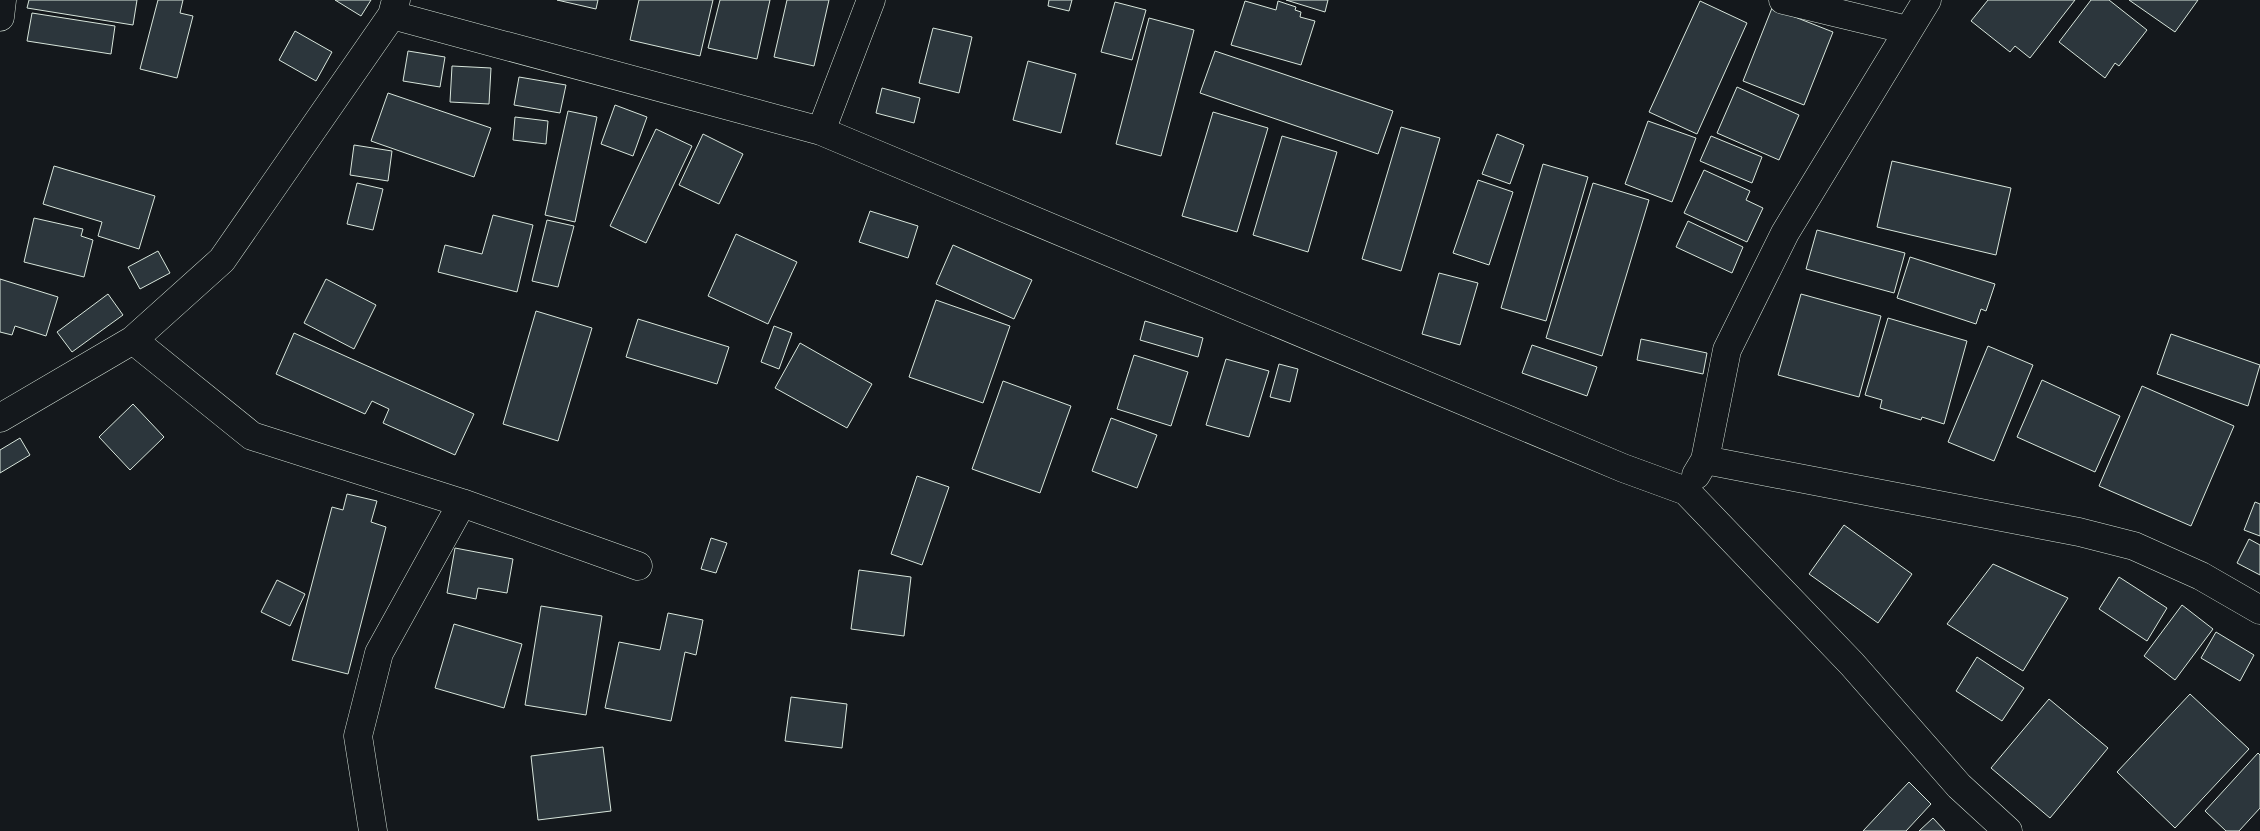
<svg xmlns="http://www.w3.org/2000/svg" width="2260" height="831" viewBox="0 0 2260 831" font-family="'Asap Condensed',sans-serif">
<rect width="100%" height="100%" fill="#14181c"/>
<path fill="#2c363c" stroke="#d8e6dc" d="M 29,0 L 137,0 L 133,25 L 27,8 Z
M 158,0 L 183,0 L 180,13 L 193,16 L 177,78 L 140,69 Z
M 335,0 L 371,0 L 361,16 Z
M 557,0 L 598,0 L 596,9 Z
M 639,0 L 713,0 L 700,56 L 630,40 Z
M 720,0 L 770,0 L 757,59 L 708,48 Z
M 787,0 L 829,0 L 814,66 L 774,57 Z
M 1049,0 L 1072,0 L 1069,11 L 1048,6 Z
M 1286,0 L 1328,0 L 1325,12 Z
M 1988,0 L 2075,0 L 2030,58 L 2015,46 L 2010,52 L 1971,21 Z
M 2091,0 L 2109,0 L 2147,30 L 2119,66 L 2115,63 L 2105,78 L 2059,42 Z
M 2129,0 L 2198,0 L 2175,32 Z
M 1245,1 L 1276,10 L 1278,1 L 1296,7 L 1295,10 L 1301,12 L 1300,17 L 1315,21 L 1301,65 L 1231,45 Z
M 1700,1 L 1747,23 L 1697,134 L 1649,112 Z
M 1115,2 L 1146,10 L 1132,60 L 1101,52 Z
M 1772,8 L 1833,32 L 1804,105 L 1743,81 Z
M 32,13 L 115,26 L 111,54 L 27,41 Z
M 1149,18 L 1194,30 L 1161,156 L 1116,144 Z
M 933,28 L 972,37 L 959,93 L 919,83 Z
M 295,31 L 332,52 L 316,81 L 279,60 Z
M 408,51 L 445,57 L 440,87 L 403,81 Z
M 1215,51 L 1393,111 L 1378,154 L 1200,93 Z
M 1028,61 L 1076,74 L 1061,133 L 1013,120 Z
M 452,66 L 491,68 L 489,104 L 450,102 Z
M 519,77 L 566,85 L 560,113 L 514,105 Z
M 1737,87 L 1799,115 L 1779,160 L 1717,133 Z
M 882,88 L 920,98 L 914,123 L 876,113 Z
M 388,93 L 491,128 L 474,177 L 371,141 Z
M 615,105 L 647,117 L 633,156 L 601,144 Z
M 568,111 L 597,117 L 575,222 L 545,215 Z
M 1213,112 L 1268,128 L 1237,232 L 1182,216 Z
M 515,117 L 548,121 L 546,144 L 513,140 Z
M 1648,121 L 1696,138 L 1672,202 L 1625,184 Z
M 1401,127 L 1440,138 L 1401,271 L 1362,259 Z
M 656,129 L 692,146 L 646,243 L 610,226 Z
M 703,134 L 743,154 L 719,204 L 679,185 Z
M 1497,134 L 1524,145 L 1510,184 L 1482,174 Z
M 1282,136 L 1337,152 L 1308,252 L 1253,235 Z
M 1711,136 L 1762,157 L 1752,183 L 1700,161 Z
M 354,145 L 392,151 L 388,181 L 350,175 Z
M 1892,161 L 2011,188 L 1996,255 L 1877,227 Z
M 1543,164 L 1588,177 L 1546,321 L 1501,308 Z
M 54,166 L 155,196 L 139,249 L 98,236 L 102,222 L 43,204 Z
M 1704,170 L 1750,191 L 1746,200 L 1763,208 L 1747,242 L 1684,213 Z
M 1478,180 L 1513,192 L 1489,265 L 1453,253 Z
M 357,183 L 383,189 L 373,230 L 347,224 Z
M 1593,183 L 1649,200 L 1602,356 L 1546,338 Z
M 870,211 L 918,226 L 908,258 L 859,242 Z
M 493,215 L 533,225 L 517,292 L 438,272 L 445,245 L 482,254 Z
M 34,218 L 83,229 L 81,236 L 93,240 L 84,277 L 24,262 Z
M 547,220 L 574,226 L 558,287 L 532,281 Z
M 1688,221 L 1743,247 L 1732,273 L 1676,247 Z
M 1817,230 L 1905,253 L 1894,293 L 1806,269 Z
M 736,234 L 797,262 L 768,324 L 708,296 Z
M 953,245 L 1032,280 L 1014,319 L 936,284 Z
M 158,251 L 170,273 L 140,289 L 128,267 Z
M 1910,257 L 1995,284 L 1986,311 L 1981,309 L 1976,324 L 1897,298 Z
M 1439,273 L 1478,283 L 1460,345 L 1422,334 Z
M 0,279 L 58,297 L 46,336 L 15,326 L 12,335 L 0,332 Z
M 326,279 L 376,305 L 354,349 L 304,323 Z
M 108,294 L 123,315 L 72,352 L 57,332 Z
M 1801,294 L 1881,316 L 1859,397 L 1778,375 Z
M 936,300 L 1010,326 L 983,403 L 909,377 Z
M 536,311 L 592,328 L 558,441 L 503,424 Z
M 1888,318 L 1967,341 L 1944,424 L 1922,417 L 1921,420 L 1880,408 L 1882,400 L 1865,395 Z
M 638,319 L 729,347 L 717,384 L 626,357 Z
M 1145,321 L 1203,338 L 1198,357 L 1140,340 Z
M 774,326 L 792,333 L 779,369 L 761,362 Z
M 294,333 L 474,414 L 455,455 L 383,423 L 389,409 L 372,401 L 365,414 L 276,374 Z
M 2171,334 L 2260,365 L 2248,406 L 2157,374 Z
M 1641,339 L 1707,353 L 1703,374 L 1637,360 Z
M 800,343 L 872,384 L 847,428 L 775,388 Z
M 1532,345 L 1597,367 L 1587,396 L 1522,373 Z
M 1988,346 L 2033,365 L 1994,461 L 1948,442 Z
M 1134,355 L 1188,372 L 1171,426 L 1117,409 Z
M 1226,359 L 1269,371 L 1249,437 L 1206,425 Z
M 1279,364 L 1298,369 L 1290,402 L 1270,397 Z
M 2042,380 L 2120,416 L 2095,472 L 2017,437 Z
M 1003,381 L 1071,406 L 1040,493 L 972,469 Z
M 2142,386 L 2234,426 L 2191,526 L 2099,486 Z
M 133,404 L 164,437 L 130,470 L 99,437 Z
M 1111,418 L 1157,435 L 1137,488 L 1092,471 Z
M 20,438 L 30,455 L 0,473 L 0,450 Z
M 917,476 L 949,487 L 922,565 L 891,554 Z
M 347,494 L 377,501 L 371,522 L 386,527 L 348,674 L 292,660 L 332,507 L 343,510 Z
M 2255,502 L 2260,504 L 2260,536 L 2244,530 Z
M 1844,525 L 1912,574 L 1878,623 L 1809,574 Z
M 711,538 L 727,543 L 716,573 L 701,569 Z
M 2249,539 L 2260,545 L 2260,575 L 2237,563 Z
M 455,548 L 513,559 L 507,593 L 478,588 L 476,599 L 447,593 Z
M 1993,564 L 2068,598 L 2023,671 L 1947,624 Z
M 859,570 L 911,577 L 904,636 L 851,629 Z
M 2119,577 L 2167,608 L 2147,641 L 2099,609 Z
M 277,580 L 305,594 L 290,626 L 261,612 Z
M 2182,605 L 2213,629 L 2175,680 L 2144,656 Z
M 541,606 L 602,616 L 586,715 L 525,705 Z
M 668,613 L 703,620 L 696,655 L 685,652 L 671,721 L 605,708 L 619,642 L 660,650 Z
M 454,624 L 522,644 L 504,708 L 435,688 Z
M 2216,632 L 2254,655 L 2240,681 L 2201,658 Z
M 1977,657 L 2024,688 L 2002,721 L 1956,691 Z
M 2190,694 L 2249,749 L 2175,828 L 2117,772 Z
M 791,697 L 847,704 L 842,748 L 785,741 Z
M 2049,699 L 2108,748 L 2050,818 L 1991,768 Z
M 603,747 L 611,811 L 538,820 L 531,756 Z
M 2258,753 L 2260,755 L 2260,808 L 2239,831 L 2226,831 L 2205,811 Z
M 1909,782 L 1931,804 L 1906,831 L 1863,831 Z
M 1933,818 L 1945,831 L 1919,831 Z"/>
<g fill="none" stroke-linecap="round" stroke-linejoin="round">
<defs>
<path id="minor" d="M 1783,0 L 1908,30
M 392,15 L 821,131 L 1623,468 L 1686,491 L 1852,664 L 1959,786 L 2008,831
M 0,17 L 2,0
M 821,131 L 871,0
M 133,340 L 252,436 L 462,503 L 638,566
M 0,418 L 133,340 L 222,260 L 392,15 L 396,0
M 1705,460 L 2079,532 L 2134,546 L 2201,576 L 2260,610
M 1696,475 L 1705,460 L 1727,350 L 1785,233 L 1927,0
M 373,831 L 358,736 L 379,653 L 462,503"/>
</defs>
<use href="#minor" stroke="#d8e6dc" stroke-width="29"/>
<use href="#minor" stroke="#14181c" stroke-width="28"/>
</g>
</svg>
